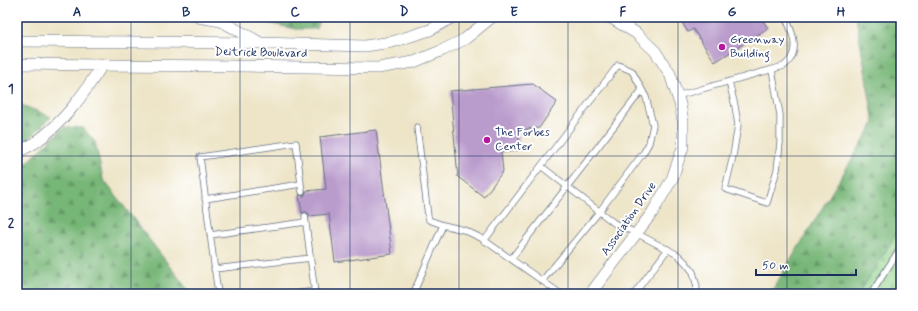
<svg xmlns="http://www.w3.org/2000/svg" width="918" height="311" viewBox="0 0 918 311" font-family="Mynerve,sans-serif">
<defs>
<pattern id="forest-firs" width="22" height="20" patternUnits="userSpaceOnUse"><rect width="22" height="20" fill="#76b676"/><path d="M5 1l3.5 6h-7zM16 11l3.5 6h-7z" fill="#609464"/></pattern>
<pattern id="cemetery-stones" width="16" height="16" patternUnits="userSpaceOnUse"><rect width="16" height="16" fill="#93d48a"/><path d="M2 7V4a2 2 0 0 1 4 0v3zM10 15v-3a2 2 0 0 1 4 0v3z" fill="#7eb67a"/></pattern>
</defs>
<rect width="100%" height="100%" fill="#fff"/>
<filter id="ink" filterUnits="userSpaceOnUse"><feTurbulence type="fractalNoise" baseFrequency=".025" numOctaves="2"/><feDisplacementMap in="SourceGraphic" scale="8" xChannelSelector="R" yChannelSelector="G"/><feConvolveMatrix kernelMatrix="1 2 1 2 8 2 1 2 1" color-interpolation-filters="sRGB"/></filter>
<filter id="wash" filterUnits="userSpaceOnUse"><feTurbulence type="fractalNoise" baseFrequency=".012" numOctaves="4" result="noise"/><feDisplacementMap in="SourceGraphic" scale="16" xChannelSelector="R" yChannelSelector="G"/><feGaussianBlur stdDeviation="0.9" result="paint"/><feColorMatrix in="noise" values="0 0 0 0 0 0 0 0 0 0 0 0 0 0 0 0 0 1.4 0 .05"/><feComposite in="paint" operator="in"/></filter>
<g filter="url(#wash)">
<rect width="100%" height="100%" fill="#eee5c8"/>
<path fill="url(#forest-firs)" stroke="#48726a" d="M 242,17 L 321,17 L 317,29 L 295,29 Z
M 856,17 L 901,17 L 901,227 L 859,294 L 770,294 L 874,123 Z
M 17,103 L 51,117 L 29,139 L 17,144 Z
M 63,127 L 83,128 L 95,142 L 103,179 L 191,294 L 17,294 L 17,168 L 26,164 Z"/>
<path fill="url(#cemetery-stones)" stroke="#578274" d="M 901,227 L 901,294 L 859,294 Z"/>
<g id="blocks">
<path fill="#b99bcc" d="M 686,17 L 760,17 L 768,28 L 715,62 L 693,29 L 688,32 L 681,21 L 686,18 Z
M 533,84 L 557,102 L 539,128 L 518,130 L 520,150 L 501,152 L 503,171 L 484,197 L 458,177 L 450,91 Z
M 376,130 L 392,254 L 335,262 L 329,214 L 309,216 L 309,214 L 306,212 L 304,212 L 302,213 L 299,195 L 302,196 L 304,196 L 306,191 L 326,189 L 320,137 Z"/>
</g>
</g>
<g filter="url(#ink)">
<use href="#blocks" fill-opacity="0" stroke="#656f83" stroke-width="1"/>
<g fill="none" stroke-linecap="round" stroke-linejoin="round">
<defs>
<path id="service" d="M 729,82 L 735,106 L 738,125 L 733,156 L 725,189 L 767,203 L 777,170 L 780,143 L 780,115 L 772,70
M 677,96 L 784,66 C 787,63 791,60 792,56 C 798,44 791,28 785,17
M 205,199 L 301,184
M 305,216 L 315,294
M 443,225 L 464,230 L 481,238 L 561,294
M 210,235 L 306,222
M 484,241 L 541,166
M 511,259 L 642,90
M 214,269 L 311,258
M 542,281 L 599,212 L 644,152 L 649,143 L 653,125 L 646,97 L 632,71 L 618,65 L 541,166 L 614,223 L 636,233 L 678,255 L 686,263 L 693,272 L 697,287 L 695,294
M 218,294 L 200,157 L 296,143 L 302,192
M 293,294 L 315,291 L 319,294
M 413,294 L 443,225 L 429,220 L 428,216 L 417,127
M 634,294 L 668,249
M 871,294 L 901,247"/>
<path id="minor" d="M 198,17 L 221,21 L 259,42
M 17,41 L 261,43 L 365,46 L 392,42 L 430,30 L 453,17
M 17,64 L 102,65 L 239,66 L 378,68 L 414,62 L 443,50 L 465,39 L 492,17
M 17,153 C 23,149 30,146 36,142 C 64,122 84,94 102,65
M 590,294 L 652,213 L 672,179 L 683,147 L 683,121 L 680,104 L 670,74 L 655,51 L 636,33 L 613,19 L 608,17"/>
</defs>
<use href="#service" stroke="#656f83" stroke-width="7"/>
<use href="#minor" stroke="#656f83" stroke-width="12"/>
<use href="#service" stroke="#fff" stroke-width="5.5"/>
<use href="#minor" stroke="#fff" stroke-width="11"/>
</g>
</g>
<path fill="none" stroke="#1b2f5e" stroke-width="1" stroke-opacity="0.55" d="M 131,17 L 131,294M 240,17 L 240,294M 350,17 L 350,294M 459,17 L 459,294M 568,17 L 568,294M 678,17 L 678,294M 787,17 L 787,294M 17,156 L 901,156"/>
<g fill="#b5179e" stroke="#fff" stroke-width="1.5">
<circle cx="722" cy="47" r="4"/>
<circle cx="487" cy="140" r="4"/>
</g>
<g text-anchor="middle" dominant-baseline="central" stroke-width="4" stroke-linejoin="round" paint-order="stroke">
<g font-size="12" fill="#1b2f5e" stroke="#fff" text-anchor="start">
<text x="730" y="40">Greenway<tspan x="730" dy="14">Building</tspan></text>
<text x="495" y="133">The Forbes<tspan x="495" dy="14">Center</tspan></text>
</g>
<g font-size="12" fill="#1b2f5e" stroke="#fff">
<text transform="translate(261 53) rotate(1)">Deitrick Boulevard</text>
<text transform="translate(629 219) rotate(-55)">Association Drive</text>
</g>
</g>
<rect width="918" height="311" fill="none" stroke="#fff" stroke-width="44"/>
<path d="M756 269v6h100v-6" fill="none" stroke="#1b2f5e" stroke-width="2"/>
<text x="762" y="269" font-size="12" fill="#1b2f5e" stroke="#ffffff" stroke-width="3" paint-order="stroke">50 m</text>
<rect x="22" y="22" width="874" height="267" fill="none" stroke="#1b2f5e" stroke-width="1.5"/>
<g font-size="13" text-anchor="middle" font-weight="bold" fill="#1b2f5e">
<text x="77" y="16">A</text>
<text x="186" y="16">B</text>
<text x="295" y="16">C</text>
<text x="404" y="16">D</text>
<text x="514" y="16">E</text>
<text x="623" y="16">F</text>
<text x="732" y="16">G</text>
<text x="841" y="16">H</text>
<text x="11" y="93">1</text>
<text x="11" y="227">2</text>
</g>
</svg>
